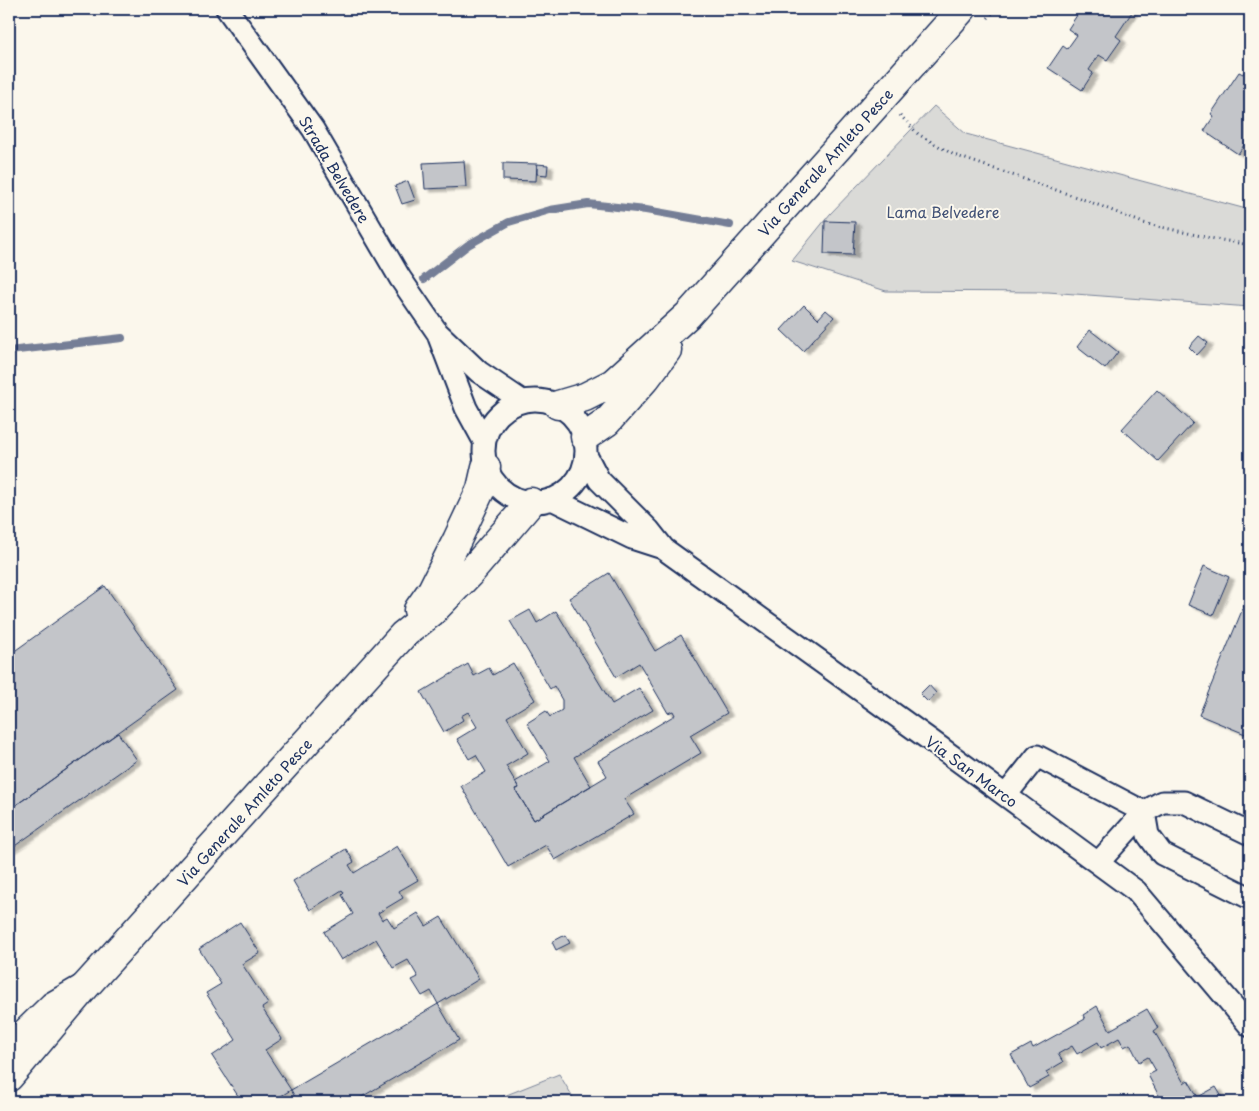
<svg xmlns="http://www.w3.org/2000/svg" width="1259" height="1111" viewBox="0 0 1259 1111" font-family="'Playpen Sans',sans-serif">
<defs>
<filter id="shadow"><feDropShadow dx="5.5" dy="3" stdDeviation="1" flood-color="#0004"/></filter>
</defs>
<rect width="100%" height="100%" fill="#fbf7ec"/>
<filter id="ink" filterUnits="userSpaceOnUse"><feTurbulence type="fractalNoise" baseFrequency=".02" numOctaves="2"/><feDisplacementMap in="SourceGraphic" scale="10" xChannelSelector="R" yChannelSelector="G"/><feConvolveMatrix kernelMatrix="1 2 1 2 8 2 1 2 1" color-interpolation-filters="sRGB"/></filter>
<g filter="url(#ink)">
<path fill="#dadad7" stroke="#7a849a" d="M 934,106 L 966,134 L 1250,210 L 1250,307 L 1048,292 L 886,291 L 792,261 L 830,214 Z
M 559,1074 L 576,1102 L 489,1102 Z"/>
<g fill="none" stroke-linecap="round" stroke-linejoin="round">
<path stroke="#747e96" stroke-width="8" d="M 424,279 L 468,245 L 509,222 L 550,210 L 588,204 L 646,210 L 730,225
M 9,351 L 122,338"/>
</g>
<path fill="#c3c5c9" stroke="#1b2f5e" filter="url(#shadow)" d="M 1081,9 L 1086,12 L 1088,9 L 1134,9 L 1116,36 L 1121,40 L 1107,60 L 1099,55 L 1089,70 L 1093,73 L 1082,90 L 1048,68 L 1063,46 L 1067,49 L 1077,35 L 1068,29 Z
M 1250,62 L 1250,136 L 1238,154 L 1204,131 L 1214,116 L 1211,114 L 1239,72 L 1243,74 Z
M 464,161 L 466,187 L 425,189 L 423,163 Z
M 503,163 L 537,164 L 536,181 L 503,180 Z
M 537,164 L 548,165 L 547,175 L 537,174 Z
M 408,181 L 415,200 L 402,204 L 395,186 Z
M 825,221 L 855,222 L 853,255 L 824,254 Z
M 804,305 L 818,319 L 826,310 L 834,317 L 803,351 L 781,330 Z
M 1090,330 L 1118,352 L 1105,369 L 1077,347 Z
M 1199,336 L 1208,343 L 1197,355 L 1189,347 Z
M 1157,390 L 1193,423 L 1158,461 L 1122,429 Z
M 1204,566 L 1229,577 L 1213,615 L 1188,605 Z
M 609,573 L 655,651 L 681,635 L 727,713 L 690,735 L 701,753 L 624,799 L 634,814 L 555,860 L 546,845 L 508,867 L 461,786 L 486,772 L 476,755 L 469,759 L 457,739 L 477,727 L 468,712 L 461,716 L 463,720 L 444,732 L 421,692 L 468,664 L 474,676 L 489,668 L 493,675 L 513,663 L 535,700 L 507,717 L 528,753 L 506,766 L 519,788 L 515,789 L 534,820 L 607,776 L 598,761 L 675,715 L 673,711 L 668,713 L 639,663 L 616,677 L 569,598 Z
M 105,586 L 178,690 L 9,810 L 9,655 Z
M 1250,591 L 1250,736 L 1199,715 Z
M 530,610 L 537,623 L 556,611 L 612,704 L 639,688 L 653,710 L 574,757 L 591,786 L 534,820 L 515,789 L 519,788 L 515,782 L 550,761 L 527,723 L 546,711 L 550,717 L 562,710 L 562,700 L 554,686 L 550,689 L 510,621 Z
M 929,685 L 936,693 L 928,702 L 920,694 Z
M 118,733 L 137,760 L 9,850 L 9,810 Z
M 397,846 L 418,880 L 399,891 L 403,898 L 378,913 L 382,920 L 387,917 L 394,928 L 418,913 L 426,926 L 441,917 L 479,979 L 438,1004 L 431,991 L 422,996 L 412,980 L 418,977 L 408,960 L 393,968 L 376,939 L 341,960 L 324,932 L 353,914 L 342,895 L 344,893 L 342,890 L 310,910 L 293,881 L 346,849 L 354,862 L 349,865 L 354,873 Z
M 240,922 L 260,953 L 242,964 L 268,1004 L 262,1008 L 282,1039 L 265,1050 L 291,1090 L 271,1102 L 242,1102 L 212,1056 L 236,1040 L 206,993 L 221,984 L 199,949 Z
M 565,935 L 570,943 L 556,950 L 552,942 Z
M 438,1004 L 459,1040 L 353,1102 L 298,1102 L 291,1090 Z
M 1097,1006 L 1110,1030 L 1147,1009 L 1158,1028 L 1154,1031 L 1184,1083 L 1188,1080 L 1198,1097 L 1216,1087 L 1225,1102 L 1156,1102 L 1154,1099 L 1159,1096 L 1148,1075 L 1156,1071 L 1148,1057 L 1139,1062 L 1130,1044 L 1124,1047 L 1119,1038 L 1101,1048 L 1098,1042 L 1077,1054 L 1072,1046 L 1058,1054 L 1063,1062 L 1046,1072 L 1049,1077 L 1029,1088 L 1011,1055 L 1031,1044 L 1033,1048 L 1085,1019 L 1083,1015 Z"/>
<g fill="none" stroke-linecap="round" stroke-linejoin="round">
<defs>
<path id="street" d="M 227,9 L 313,129 L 400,278 L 437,332 L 479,372 L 522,401
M 439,337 L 466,408 L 484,441
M484 451a51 51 0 1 1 102 0a51 51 0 1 1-102 0Z
M 586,455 L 599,480 L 649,530 L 664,549 L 930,740 L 1136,891 L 1250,1026
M 552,499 L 632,538 L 663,548
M 1006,795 L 1037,756 L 1144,812 L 1162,802 L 1184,802 L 1250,834
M 1144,812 L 1148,835 L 1162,854 L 1250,898
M 1098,863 L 1144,812"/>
<path id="secondary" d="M 558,405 L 585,397 L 613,383 L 688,315 L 962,9
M 585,437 L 607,422 L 646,378 L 667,350
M 418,610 L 432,590 L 457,540 L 481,489 L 486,467
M 9,1077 L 84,988 L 403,635 L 432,612 L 469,574 L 531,502"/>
<path id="highway" d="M 9,1049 L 53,1006 L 84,988"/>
</defs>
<use href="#street" stroke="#1b2f5e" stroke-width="25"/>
<use href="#secondary" stroke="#1b2f5e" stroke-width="31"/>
<use href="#highway" stroke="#1b2f5e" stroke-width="31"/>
<path stroke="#1b2f5e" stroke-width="3" stroke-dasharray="1 4" stroke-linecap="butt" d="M 988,18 L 996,9
M 900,115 L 918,134 L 954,155 L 1088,201 L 1143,223 L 1210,238 L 1250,245"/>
<use href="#street" stroke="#fbf7ec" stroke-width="21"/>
<use href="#secondary" stroke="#fbf7ec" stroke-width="28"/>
<use href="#highway" stroke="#fbf7ec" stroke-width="28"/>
</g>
</g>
<g text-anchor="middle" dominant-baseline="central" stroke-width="4" stroke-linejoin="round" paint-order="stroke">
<g font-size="15" fill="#1b2f5e" stroke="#fbf7ec">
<text transform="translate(825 162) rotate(-48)">Via Generale Amleto Pesce</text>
<text transform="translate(335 169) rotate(59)">Strada Belvedere</text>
<text transform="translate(972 771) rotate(36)">Via San Marco</text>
<text transform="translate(244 812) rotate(-48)">Via Generale Amleto Pesce</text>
</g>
<g font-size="15" fill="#415176" stroke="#fbf7ec">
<text x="943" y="211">Lama Belvedere</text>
</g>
</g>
<rect width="1259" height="1111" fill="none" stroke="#fbf7ec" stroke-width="30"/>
<rect x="15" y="15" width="1229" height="1081" fill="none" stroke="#1b2f5e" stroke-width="2" filter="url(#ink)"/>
</svg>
